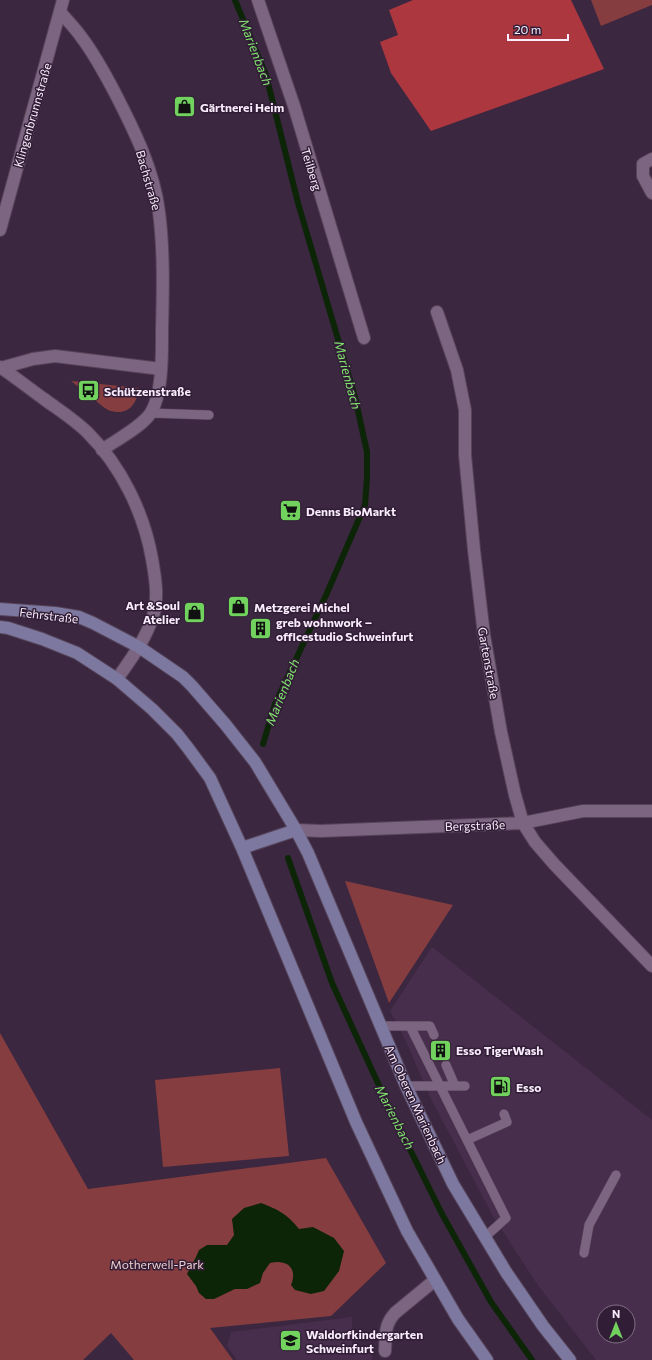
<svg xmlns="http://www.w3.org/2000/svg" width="652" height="1360" viewBox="0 0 652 1360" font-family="Commissioner,sans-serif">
<rect width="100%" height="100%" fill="#3c2740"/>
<path fill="#482e4d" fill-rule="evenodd" d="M 432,947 L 652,1120 L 652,1360 L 596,1360 L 537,1284 L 493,1216 L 430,1097 L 405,1039 L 390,1011 ZM 604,1312 L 628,1312 L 628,1336 L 604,1336 Z
M 352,1317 L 352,1353 L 372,1354 L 372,1360 L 237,1360 L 227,1346 L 231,1332 Z"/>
<path fill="#853d3f" d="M 591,0 L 652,0 L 652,5 L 601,26 Z
M 71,381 L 139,388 C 137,405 127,417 108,410 C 103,407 97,402 93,398 L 96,394 L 85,384 L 81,389 Z
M 345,881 L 453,905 L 389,1003 Z
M 0,1033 L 88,1189 L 326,1158 L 386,1263 L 331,1316 L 210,1328 L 233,1360 L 134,1360 L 111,1333 L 83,1360 L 0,1360 Z
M 280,1068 L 289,1156 L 163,1167 L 155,1080 Z"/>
<path fill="#ac373f" d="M 413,0 L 571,0 L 604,69 L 431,131 L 391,73 L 380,42 L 398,35 L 389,10 Z"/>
<path fill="#0c2507" d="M 261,1203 C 279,1210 287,1214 299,1229 L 313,1227 L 334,1238 L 344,1251 L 339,1271 L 324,1291 L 311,1294 L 295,1290 L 291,1285 C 298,1268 287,1259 270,1263 L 263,1273 L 260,1283 L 247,1289 L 235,1289 L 214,1299 L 206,1299 L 199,1293 L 196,1286 L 187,1274 L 196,1257 L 199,1250 L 207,1245 L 227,1245 L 234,1235 L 232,1219 L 244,1208 Z"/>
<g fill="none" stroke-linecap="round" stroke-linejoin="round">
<path stroke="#0c2507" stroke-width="6" d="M 235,0 L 266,75 L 298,203 L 355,397 L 367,452 L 367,478 L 365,505 L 327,593 L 275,704 L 263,744
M 288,858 L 332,983 L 388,1105 L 442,1214 L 491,1302 L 532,1360"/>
<defs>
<path id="lane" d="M 150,413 L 209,415
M 381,1026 L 410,1026 L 506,1218 L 485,1237
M 410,1026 L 430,1026 L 434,1035
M 446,1065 L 455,1086
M 406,1086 L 465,1086
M 467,1140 L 507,1122 L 504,1114
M 584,1253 L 589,1225 L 616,1175"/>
<path id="street" d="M 258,0 L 294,106 L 364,338
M 61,13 C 68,21 76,29 82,38 C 95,55 105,74 115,93 C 134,130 154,170 159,212 C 164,251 163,291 162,330 C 162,352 163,395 150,414 C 140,428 116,440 102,450
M 652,159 L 643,164 L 643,176 L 652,193
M 0,230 L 63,0
M 437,312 L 457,370 L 465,410 L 465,455 L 474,550 L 484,635 L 501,732 L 515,795 L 523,823 L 535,842 L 554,864 L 652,966
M 0,367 C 15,377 30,389 44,399 C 59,410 75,420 88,433 C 121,466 144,513 152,559 C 155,576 159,598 153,616 C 146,639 131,659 117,679
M 1,368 L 33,359 L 55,356 L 161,369
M 296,830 L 321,831 L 523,823 L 583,811 L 652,811
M 385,1351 C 386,1335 384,1325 395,1313 L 435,1280"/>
<path id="secondary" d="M 0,609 L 55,613 L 79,617 L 93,623 L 139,647 L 183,677 L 192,686 L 225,724 L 255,762 L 296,830 L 308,853 L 406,1086 L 453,1184 L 506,1272 L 543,1326 L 570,1360
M 0,627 L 8,628 L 42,639 L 77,653 L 117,679 L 152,709 L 177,734 L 188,748 L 210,778 L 242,848 L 356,1122 L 407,1231 L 458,1319 L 487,1360
M 242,848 L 296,830"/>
</defs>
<use href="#lane" stroke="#564459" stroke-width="10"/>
<use href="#street" stroke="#564459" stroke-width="14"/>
<use href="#secondary" stroke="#564459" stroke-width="14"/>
<use href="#lane" stroke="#7c6581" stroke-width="9"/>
<use href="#street" stroke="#7c6581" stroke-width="12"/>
<use href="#secondary" stroke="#7c78a0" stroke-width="12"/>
</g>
<defs>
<symbol id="shop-square" viewBox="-11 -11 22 22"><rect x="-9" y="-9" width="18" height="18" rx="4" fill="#71d35e" stroke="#311d36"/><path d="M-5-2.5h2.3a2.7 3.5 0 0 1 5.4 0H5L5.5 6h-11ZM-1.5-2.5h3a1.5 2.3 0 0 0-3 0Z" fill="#111"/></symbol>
<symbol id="bus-square" viewBox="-11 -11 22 22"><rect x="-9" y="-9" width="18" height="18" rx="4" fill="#71d35e" stroke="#311d36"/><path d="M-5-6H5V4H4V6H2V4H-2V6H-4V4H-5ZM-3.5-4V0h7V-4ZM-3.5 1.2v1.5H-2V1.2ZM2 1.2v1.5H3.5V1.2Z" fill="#111"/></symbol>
<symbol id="supermarket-square" viewBox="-11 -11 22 22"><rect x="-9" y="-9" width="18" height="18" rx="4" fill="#71d35e" stroke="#311d36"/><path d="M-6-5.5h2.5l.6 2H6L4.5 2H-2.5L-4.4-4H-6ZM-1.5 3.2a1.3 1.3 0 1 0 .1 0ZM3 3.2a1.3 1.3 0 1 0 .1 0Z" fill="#111"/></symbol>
<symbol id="building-square" viewBox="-11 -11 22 22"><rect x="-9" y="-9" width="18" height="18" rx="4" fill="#71d35e" stroke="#311d36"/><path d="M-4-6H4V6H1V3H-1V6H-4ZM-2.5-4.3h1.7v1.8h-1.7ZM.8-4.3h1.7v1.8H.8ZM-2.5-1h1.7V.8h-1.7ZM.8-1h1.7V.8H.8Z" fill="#111"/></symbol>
<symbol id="fuel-square" viewBox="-11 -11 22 22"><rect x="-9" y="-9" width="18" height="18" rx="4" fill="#71d35e" stroke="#311d36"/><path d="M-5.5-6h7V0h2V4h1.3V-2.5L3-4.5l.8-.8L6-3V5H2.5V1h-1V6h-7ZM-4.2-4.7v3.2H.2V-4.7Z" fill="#111"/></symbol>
<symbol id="school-square" viewBox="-11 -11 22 22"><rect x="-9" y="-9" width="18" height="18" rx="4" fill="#71d35e" stroke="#311d36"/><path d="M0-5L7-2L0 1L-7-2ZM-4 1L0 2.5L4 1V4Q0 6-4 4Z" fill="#111"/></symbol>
</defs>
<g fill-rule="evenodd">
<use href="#shop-square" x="172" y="94" width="25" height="25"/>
<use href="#bus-square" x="76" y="378" width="25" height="25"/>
<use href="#supermarket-square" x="278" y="498" width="25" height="25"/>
<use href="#shop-square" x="226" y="594" width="25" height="25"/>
<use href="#shop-square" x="182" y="600" width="25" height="25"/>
<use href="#building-square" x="248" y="616" width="25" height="25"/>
<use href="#building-square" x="428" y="1038" width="25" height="25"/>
<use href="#fuel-square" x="488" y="1074" width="25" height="25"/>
<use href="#school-square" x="278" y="1328" width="25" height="25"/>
</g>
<g text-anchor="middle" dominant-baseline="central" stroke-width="3" stroke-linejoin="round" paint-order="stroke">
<g font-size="12" font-weight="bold" fill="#f9ecfc" stroke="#311d36" text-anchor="start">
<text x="200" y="107">Gärtnerei Heim</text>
<text x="104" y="391">Schützenstraße</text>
<text x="306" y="511">Denns BioMarkt</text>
<text x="180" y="605" text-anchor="end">Art &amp;Soul<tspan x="180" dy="14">Atelier</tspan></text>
<text x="254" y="607">Metzgerei Michel</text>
<text x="276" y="622">greb wohnwork –<tspan x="276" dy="14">officestudio Schweinfurt</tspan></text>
<text x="456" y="1050">Esso TigerWash</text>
<text x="516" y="1087">Esso</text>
<text x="306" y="1334">Waldorfkindergarten<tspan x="306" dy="14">Schweinfurt</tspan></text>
</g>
<g font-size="12" fill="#f9ecfc" stroke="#311d36">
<text transform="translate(32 115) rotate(-74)">Klingenbrunnstraße</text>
<text transform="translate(312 169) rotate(73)">Teilberg</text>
<text transform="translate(149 180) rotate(74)">Bachstraße</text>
<text transform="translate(49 615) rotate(7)">Fehrstraße</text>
<text transform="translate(489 663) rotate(80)">Gartenstraße</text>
<text transform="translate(475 825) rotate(-2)">Bergstraße</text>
<text transform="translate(416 1104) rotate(65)">Am Oberen Marienbach</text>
</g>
<g font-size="12" fill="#f2d1d0" stroke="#311d36">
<text x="157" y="1264">Motherwell-Park</text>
</g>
<g font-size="13" font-style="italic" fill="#80e36d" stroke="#311d36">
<text transform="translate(256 52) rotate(69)">Marienbach</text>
<text transform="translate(348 375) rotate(75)">Marienbach</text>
<text transform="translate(282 692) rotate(-68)">Marienbach</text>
<text transform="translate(395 1117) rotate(63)">Marienbach</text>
</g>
</g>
<g transform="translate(616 1324)"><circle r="19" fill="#311d36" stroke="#817085"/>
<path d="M0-3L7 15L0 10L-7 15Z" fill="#71d35e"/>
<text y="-6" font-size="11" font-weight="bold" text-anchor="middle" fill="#f9ecfc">N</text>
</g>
<path d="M508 34v6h60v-6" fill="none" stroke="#f9ecfc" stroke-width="2"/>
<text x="514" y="34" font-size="12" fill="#f9ecfc" stroke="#311d36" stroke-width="3" paint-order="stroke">20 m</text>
</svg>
